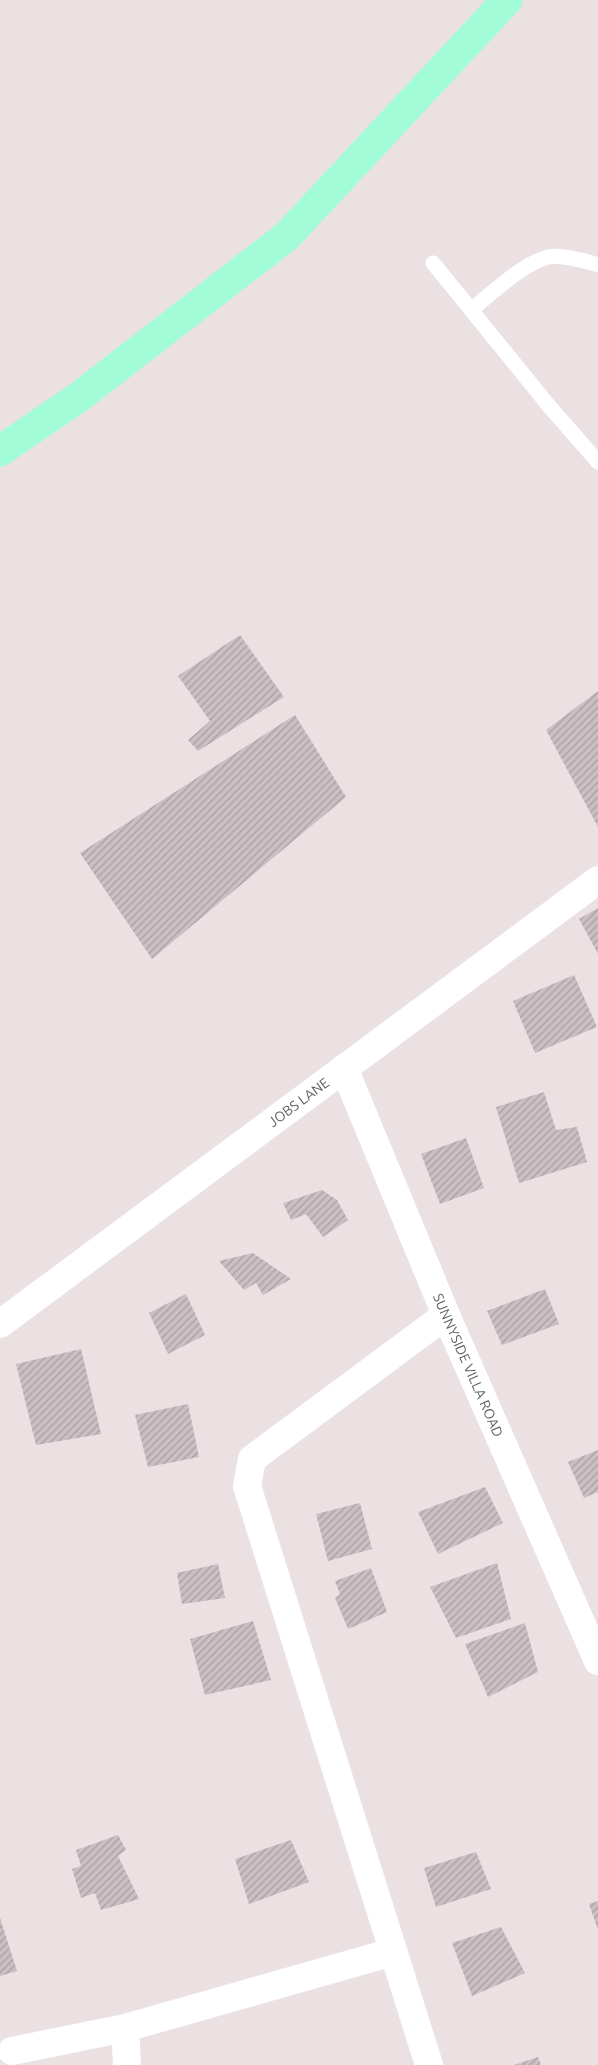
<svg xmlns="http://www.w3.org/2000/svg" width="598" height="2065" viewBox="0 0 598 2065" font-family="Ubuntu,sans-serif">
<defs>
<pattern id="building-hatch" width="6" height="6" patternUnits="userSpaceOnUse" patternTransform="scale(1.25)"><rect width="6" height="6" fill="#cabfc2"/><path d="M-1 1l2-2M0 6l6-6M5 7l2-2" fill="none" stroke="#a79fa1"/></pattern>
</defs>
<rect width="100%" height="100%" fill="#ece1e2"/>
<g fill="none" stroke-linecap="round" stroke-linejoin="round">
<path stroke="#a1fcd7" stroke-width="31" d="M 0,451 L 79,397 L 287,236 L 507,0"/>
</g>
<path fill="url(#building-hatch)" d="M 240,635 L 284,697 L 198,751 L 188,740 L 210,721 L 178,676 Z
M 598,691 L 598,827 L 546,730 Z
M 295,715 L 346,797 L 152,959 L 80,853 Z
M 598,908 L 598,954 L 579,919 Z
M 574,975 L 597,1027 L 535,1053 L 513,1001 Z
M 544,1092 L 556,1130 L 577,1127 L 587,1162 L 519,1183 L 496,1107 Z
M 466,1138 L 484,1188 L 440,1204 L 421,1154 Z
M 322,1190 L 337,1200 L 348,1220 L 323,1237 L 306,1214 L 291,1220 L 283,1203 Z
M 253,1253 L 291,1279 L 263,1295 L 256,1283 L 244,1290 L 219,1261 Z
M 545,1289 L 559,1324 L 502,1345 L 487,1311 Z
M 186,1294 L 205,1335 L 168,1354 L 149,1313 Z
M 81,1349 L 101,1434 L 36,1445 L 16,1364 Z
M 188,1404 L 199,1457 L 148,1467 L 135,1415 Z
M 598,1450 L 598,1492 L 584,1498 L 568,1462 Z
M 485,1487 L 503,1523 L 438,1554 L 418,1512 Z
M 360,1503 L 372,1549 L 328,1561 L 316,1514 Z
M 497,1563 L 511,1619 L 456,1638 L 430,1587 Z
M 218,1564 L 225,1598 L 182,1604 L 177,1573 Z
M 371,1568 L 387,1612 L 348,1629 L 335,1598 L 340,1594 L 335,1581 Z
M 253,1621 L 271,1680 L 205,1695 L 190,1639 Z
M 525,1623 L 538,1672 L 488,1697 L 465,1644 Z
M 118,1835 L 126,1850 L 118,1856 L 139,1899 L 101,1910 L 95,1893 L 81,1898 L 72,1869 L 81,1866 L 76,1850 Z
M 291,1840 L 309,1882 L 249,1904 L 235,1859 Z
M 476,1852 L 491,1889 L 436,1907 L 424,1868 Z
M 598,1901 L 598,1930 L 589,1904 Z
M 0,1918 L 17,1971 L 0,1976 Z
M 501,1927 L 525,1973 L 472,1996 L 452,1943 Z
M 538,2057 L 541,2065 L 514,2065 Z"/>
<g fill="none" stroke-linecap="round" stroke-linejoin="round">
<path stroke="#fff" stroke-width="15" d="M 433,263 L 549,406 L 598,462
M 471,310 C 492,293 522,264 548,257 C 558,254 587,261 598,265"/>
<g stroke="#fff" stroke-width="28">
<path id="s1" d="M 344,1068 L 446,1315 L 598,1661"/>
<path d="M 125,2028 L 127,2065"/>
<path d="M 12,2051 L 125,2028 L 393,1952"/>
<path d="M 429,2065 L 247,1486 L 252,1459 L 446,1315"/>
</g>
<path stroke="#fff" stroke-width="28" id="s2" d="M 0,1324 L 598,880"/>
</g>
<g text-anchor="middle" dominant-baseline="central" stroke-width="4" stroke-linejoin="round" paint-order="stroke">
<g font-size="14" fill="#5a625f" stroke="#fff">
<text stroke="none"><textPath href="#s2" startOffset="372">JOBS LANE</textPath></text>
<text stroke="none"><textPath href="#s1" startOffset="322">SUNNYSIDE VILLA ROAD</textPath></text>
</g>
</g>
</svg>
